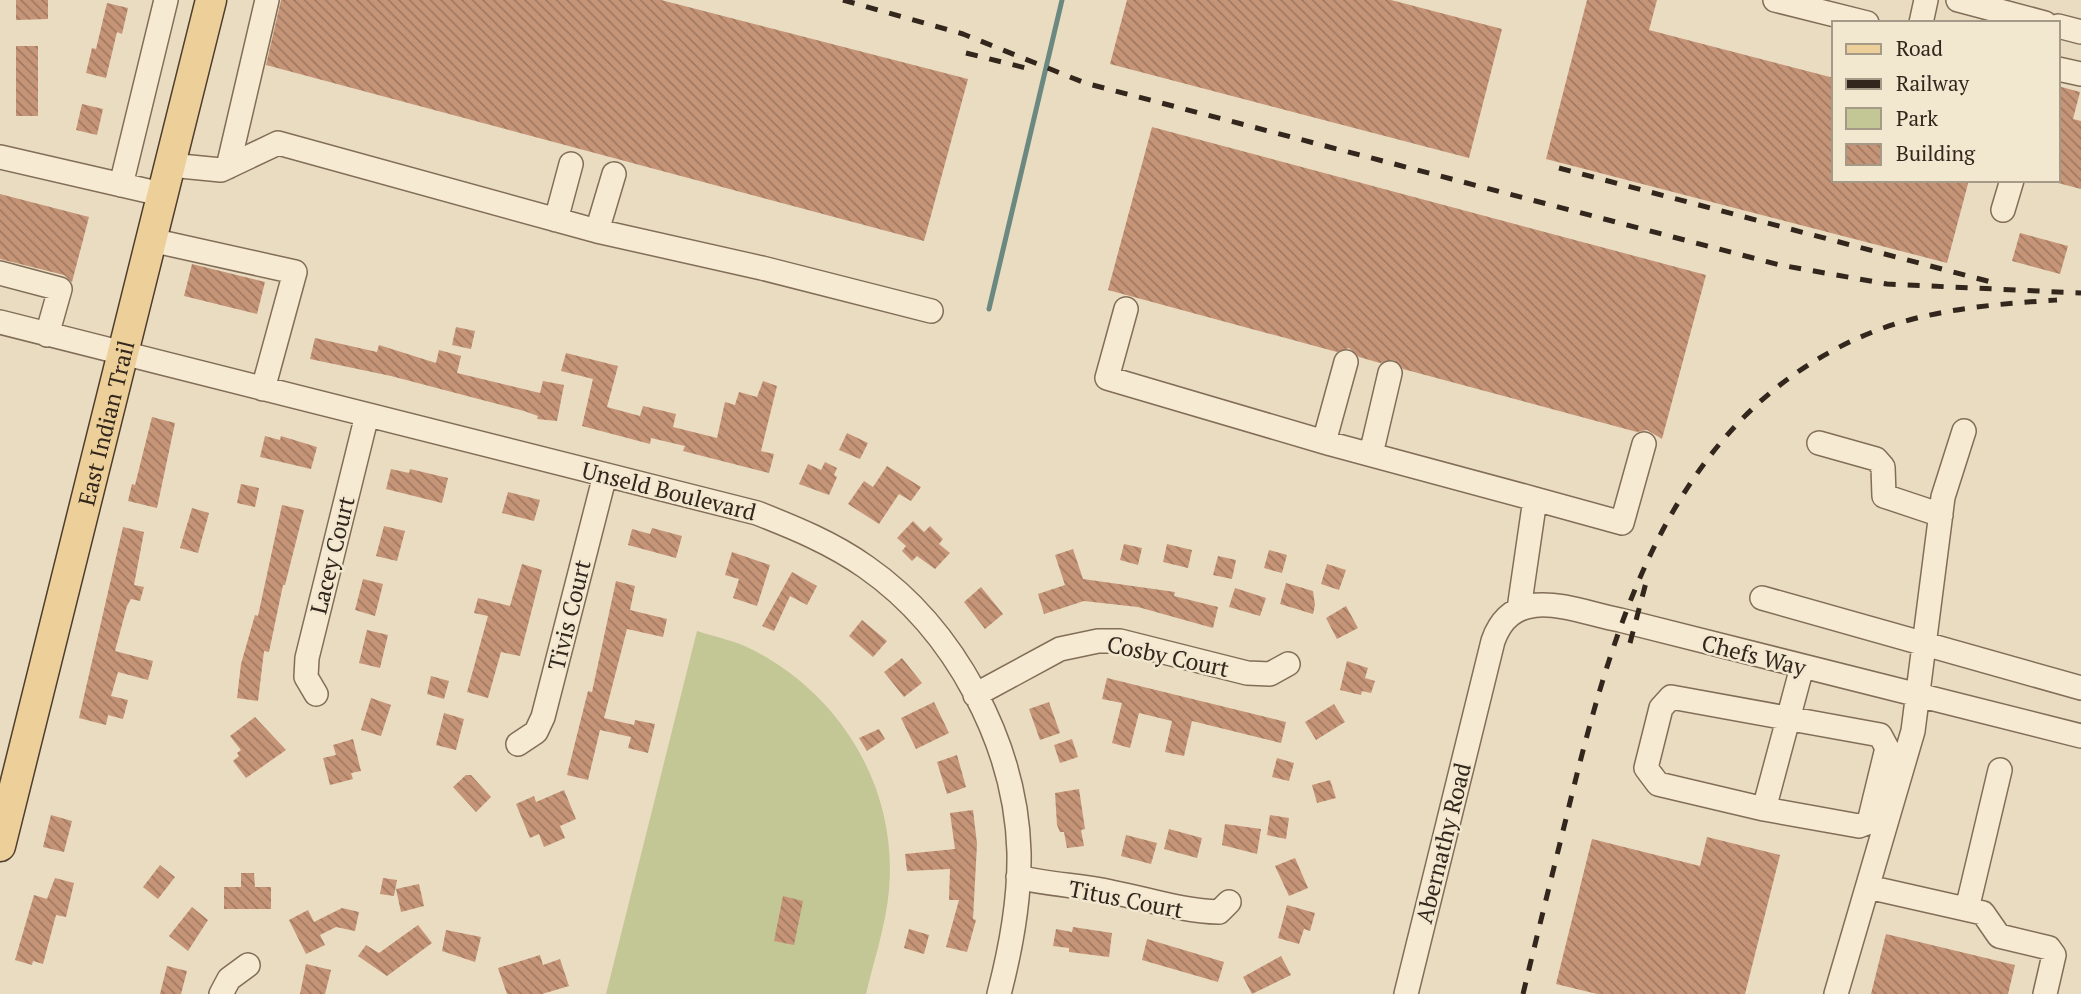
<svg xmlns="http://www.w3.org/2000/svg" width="2081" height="994" viewBox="0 0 2081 994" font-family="'PT Serif',serif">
<defs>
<pattern id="building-back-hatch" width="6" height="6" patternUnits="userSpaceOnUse" patternTransform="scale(1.75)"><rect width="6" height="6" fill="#c69578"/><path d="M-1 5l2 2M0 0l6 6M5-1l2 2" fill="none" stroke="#a17962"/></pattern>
</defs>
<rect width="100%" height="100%" fill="#eadcc0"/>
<path fill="#c3c795" d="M 697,631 C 716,637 736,641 753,650 C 842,696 898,789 889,890 C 886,925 874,960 866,994 L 606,994 Z"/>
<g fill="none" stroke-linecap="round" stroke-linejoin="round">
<path stroke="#6b8980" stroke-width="5" d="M 989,309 L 1062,0"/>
</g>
<path fill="url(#building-back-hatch)" d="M 16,0 L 48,0 L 48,19 L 16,20 Z
M 281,0 L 661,0 L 968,79 L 924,241 L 266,65 Z
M 1127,0 L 1391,0 L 1502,29 L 1469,158 L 1110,64 Z
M 1587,0 L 1657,0 L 1649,30 L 1834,78 L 1834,180 L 1969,180 L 1947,263 L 1546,159 Z
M 107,3 L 128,8 L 122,34 L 117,32 L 106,78 L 86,73 L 92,48 L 96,49 Z
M 16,46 L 38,46 L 38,116 L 16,116 Z
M 2058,86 L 2080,92 L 2073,119 L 2081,121 L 2081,189 L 2058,183 Z
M 82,104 L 103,109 L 97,135 L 76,130 Z
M 1152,127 L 1706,275 L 1662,439 L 1647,430 L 1637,432 L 1403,369 L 1394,360 L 1380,363 L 1359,357 L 1349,348 L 1337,352 L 1108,290 Z
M 0,194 L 89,217 L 72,282 L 64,275 L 0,259 Z
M 2020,233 L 2068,246 L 2060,274 L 2012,261 Z
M 192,264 L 265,282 L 257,314 L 184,296 Z
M 456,327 L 475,331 L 471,349 L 452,345 Z
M 315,338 L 377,352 L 379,345 L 436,363 L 439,350 L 461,356 L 457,373 L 540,393 L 543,381 L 564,385 L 557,421 L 537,419 L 538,416 L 524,411 L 391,376 L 310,359 Z
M 566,353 L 618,366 L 607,407 L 640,416 L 643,406 L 676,414 L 673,427 L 717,438 L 725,402 L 735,405 L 739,392 L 757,397 L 763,381 L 777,386 L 761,451 L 774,454 L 769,473 L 683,451 L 685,446 L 651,438 L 650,444 L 582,426 L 593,379 L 561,371 Z
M 152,417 L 175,423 L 157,508 L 128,501 L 132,484 L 135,485 Z
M 847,433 L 868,443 L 860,459 L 839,450 Z
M 265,436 L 280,440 L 281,436 L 317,447 L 311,469 L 260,457 Z
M 825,462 L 837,468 L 834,475 L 837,477 L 829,495 L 799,484 L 808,464 L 821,470 Z
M 887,466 L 921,487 L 911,501 L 899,494 L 879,524 L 848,504 L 864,481 L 873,487 Z
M 391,469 L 409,473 L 410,469 L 448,478 L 442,503 L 386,489 Z
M 241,484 L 259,488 L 255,507 L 237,503 Z
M 508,492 L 540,500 L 534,521 L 502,513 Z
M 282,505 L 304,510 L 285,585 L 283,585 L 269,652 L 264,651 L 258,701 L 237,698 L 241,664 L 255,615 L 258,616 Z
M 192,508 L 209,513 L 198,553 L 180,548 Z
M 913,521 L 924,532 L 930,526 L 943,539 L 939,544 L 950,553 L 935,569 L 917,556 L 912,561 L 902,551 L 906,546 L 897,538 Z
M 384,526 L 405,531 L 397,561 L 376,556 Z
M 123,527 L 144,532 L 134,585 L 144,587 L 140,601 L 131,599 L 127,606 L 115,651 L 153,661 L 148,680 L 118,672 L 111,696 L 128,700 L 123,719 L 108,715 L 106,725 L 79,718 Z
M 652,528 L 682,536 L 676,558 L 628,545 L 632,529 L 650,534 Z
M 1124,544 L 1142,548 L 1138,565 L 1120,560 Z
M 1167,544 L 1192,550 L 1188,568 L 1163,562 Z
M 1073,549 L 1083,579 L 1175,592 L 1174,596 L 1218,607 L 1213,628 L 1138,607 L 1084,601 L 1044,614 L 1038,594 L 1065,585 L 1055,555 Z
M 1269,550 L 1287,555 L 1282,573 L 1264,568 Z
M 732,552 L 770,565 L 757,606 L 733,598 L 739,579 L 725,575 Z
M 1218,556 L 1236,560 L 1232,579 L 1213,575 Z
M 522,564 L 542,570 L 520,656 L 501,652 L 488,698 L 467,692 L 488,616 L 474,613 L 478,598 L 510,606 Z
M 1327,564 L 1346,570 L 1339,590 L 1321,584 Z
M 792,572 L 817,586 L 807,605 L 790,596 L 774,631 L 762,626 Z
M 363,579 L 383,584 L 375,616 L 355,610 Z
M 616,581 L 635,586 L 630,610 L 667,619 L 663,637 L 627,629 L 604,718 L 634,725 L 635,720 L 655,724 L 648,753 L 628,748 L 631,737 L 600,730 L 588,780 L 567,775 L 588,691 L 592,692 Z
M 1286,583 L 1313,591 L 1315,605 L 1313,614 L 1280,604 Z
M 981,587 L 1003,614 L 985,629 L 964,602 Z
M 1235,588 L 1266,598 L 1260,616 L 1229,607 Z
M 1346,606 L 1358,628 L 1337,639 L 1326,618 Z
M 862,620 L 887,641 L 873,657 L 849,636 Z
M 367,630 L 388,635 L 380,668 L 359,663 Z
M 902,658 L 922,683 L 904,697 L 884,672 Z
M 1347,661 L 1368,668 L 1365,678 L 1375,681 L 1371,693 L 1362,691 L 1361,695 L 1340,690 Z
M 431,676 L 449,681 L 444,699 L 427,694 Z
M 1107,678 L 1286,722 L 1281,743 L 1192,721 L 1184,756 L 1165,752 L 1172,721 L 1139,713 L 1130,748 L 1112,743 L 1122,703 L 1102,699 Z
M 371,698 L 391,705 L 381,736 L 361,730 Z
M 934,702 L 949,733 L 916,749 L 901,718 Z
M 1049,702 L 1060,733 L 1040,740 L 1029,709 Z
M 1334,704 L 1345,722 L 1316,740 L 1305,722 Z
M 444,713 L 464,719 L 456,750 L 436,745 Z
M 255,717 L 286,750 L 246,778 L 233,761 L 239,756 L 237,753 L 241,750 L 230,736 Z
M 879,729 L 885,739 L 867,751 L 859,738 Z
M 353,739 L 361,771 L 351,773 L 353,779 L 330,785 L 323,758 L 336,755 L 333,745 Z
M 1072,739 L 1078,757 L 1060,763 L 1054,745 Z
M 957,755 L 966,787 L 947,794 L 937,762 Z
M 1277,758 L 1294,763 L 1289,781 L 1272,777 Z
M 466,775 L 471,775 L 491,797 L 476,812 L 453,787 Z
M 1330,780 L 1336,798 L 1317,803 L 1312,785 Z
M 1079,789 L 1085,829 L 1081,830 L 1084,846 L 1067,848 L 1064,832 L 1060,832 L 1057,825 L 1055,793 Z
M 564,790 L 576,819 L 560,826 L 565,838 L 544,847 L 539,834 L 530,838 L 516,804 L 534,796 L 536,802 Z
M 973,810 L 977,844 L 973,919 L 976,920 L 967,952 L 946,947 L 959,900 L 949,900 L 950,869 L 907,871 L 905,854 L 955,849 L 950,813 Z
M 51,815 L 72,821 L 64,852 L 43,847 Z
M 1270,815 L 1289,818 L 1286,839 L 1267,835 Z
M 1225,824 L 1261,829 L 1257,854 L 1222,845 Z
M 1169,829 L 1202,838 L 1197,858 L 1164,849 Z
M 1126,835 L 1157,843 L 1151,864 L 1121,856 Z
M 1707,837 L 1780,855 L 1745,994 L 1597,994 L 1556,984 L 1592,839 L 1700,866 Z
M 1295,858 L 1308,888 L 1289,896 L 1275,866 Z
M 160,865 L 175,877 L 158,899 L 143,887 Z
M 241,873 L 254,873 L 255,887 L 271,887 L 271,909 L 224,909 L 224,887 L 241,887 Z
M 55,878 L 74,883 L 66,917 L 56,915 L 43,964 L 33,961 L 32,965 L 15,960 L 34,895 L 47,899 Z
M 383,878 L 397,880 L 394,896 L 380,894 Z
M 419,884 L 424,906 L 401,912 L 396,889 Z
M 783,896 L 803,901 L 794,945 L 774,941 Z
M 1287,905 L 1315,913 L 1310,931 L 1304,929 L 1299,944 L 1278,938 Z
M 192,907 L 208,920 L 188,951 L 169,936 Z
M 342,908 L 359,912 L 355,931 L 336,927 L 320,935 L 325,945 L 306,954 L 289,920 L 308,910 L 314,922 Z
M 418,925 L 432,943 L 387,976 L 358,956 L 366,945 L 379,953 Z
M 1073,927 L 1112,933 L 1109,957 L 1069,952 L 1069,948 L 1053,946 L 1056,929 L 1072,932 Z
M 909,929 L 929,935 L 924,954 L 904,948 Z
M 446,930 L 481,937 L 475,962 L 442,951 Z
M 1886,934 L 2015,965 L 2008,994 L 1871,994 Z
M 1147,939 L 1224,962 L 1218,982 L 1142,960 Z
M 540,955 L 543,965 L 560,959 L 569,986 L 542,994 L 507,994 L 498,968 Z
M 1281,956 L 1291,975 L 1252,994 L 1243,977 Z
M 306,964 L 331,970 L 325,994 L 300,994 Z
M 167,966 L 187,971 L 181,994 L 160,994 Z"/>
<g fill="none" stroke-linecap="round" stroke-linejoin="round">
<defs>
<path id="minor" d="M 1775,0 L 1867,23
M 1958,0 L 2045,23
M 1921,23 L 1926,0
M 2058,26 L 2081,32
M 2058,69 L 2081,74
M 0,157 L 161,194
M 170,165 L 221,170 L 278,143 L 597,231 L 762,268 L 931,311
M 228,167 L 267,0
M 121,185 L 166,0
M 2003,210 L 2012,180
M 556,220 L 571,164
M 597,231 L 614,174
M 151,240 L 295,272 L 263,389
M 0,273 L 60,289 L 47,335
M 1126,309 L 1107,378 L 1331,444 L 1535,499 L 1519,609
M 0,322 L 757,513 C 795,528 832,543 866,567 C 955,629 1016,744 1019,852 C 1020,901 1011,948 999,994
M 1324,442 L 1346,362
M 1819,443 L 1876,459 L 1883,467 L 1884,496 L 1941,515
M 1371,454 L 1390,373
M 1535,499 L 1622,523 L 1644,444
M 1762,598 L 2081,688
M 316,694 L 306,677 L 307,658 L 367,415
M 975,695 L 1060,649 L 1098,641 L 1120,641 L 1247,673 L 1270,674 L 1288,664
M 518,744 L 536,732 L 543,717 L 605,475
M 1764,809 L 1658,784 L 1646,768 L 1661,708 L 1671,697 L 1880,735 L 1887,748 L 1869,822 L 1859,826 L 1764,809 L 1802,667
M 1018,877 C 1049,885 1080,885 1111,892 C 1148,899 1181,911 1219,912 L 1229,902
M 1868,887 L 1983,913 L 1999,936 L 2049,948 L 2054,955 L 2045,994
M 1967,909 L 2000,770
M 221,994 L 229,979 L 248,965
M 1406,994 L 1493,641 C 1514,581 1576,612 1620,620 L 2081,736
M 1836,994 L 1913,731 L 1943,497 L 1964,431"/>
<g id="major">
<path id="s1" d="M 0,846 L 211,0"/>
</g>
</defs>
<use href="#minor" stroke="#826d59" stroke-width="26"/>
<use href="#major" stroke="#4f3c2e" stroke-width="33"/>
<use href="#minor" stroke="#f6ead2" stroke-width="23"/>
<use href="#major" stroke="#eccf99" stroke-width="30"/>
<path stroke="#32261d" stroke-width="5" stroke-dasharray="12 12" stroke-linecap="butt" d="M 843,0 L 963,34 L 1085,83 L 1780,265 L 1887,284 L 2081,293
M 966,53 L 1034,70
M 1559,168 L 1991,282
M 1630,643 L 1648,575
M 1523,994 C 1539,927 1556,860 1572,794 C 1618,608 1679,408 1875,331 C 1933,309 1995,304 2057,300"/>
</g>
<g text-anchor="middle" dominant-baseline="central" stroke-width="5" stroke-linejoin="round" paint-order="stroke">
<g font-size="23" fill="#32261d" stroke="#f2e7cf">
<text stroke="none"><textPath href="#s1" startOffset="436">East Indian Trail</textPath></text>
<text transform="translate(669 491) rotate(14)">Unseld Boulevard</text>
<text transform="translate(332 555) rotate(-76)">Lacey Court</text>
<text transform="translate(569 615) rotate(-76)">Tivis Court</text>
<text transform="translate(1754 655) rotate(14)">Chefs Way</text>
<text transform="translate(1168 656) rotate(12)">Cosby Court</text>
<text transform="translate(1443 843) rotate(-76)">Abernathy Road</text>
<text transform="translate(1126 899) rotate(11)">Titus Court</text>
</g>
</g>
<rect x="1832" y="21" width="228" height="161" fill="#f2e7cf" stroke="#a59a88" stroke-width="2"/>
<rect x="1846" y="44" width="35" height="10" fill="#eccf99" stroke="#a59a88" stroke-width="2"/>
<text x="1896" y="56" font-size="21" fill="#32261d">Road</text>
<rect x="1846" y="79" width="35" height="10" fill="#32261d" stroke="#a59a88" stroke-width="2"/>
<text x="1896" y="91" font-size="21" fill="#32261d">Railway</text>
<rect x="1846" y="108" width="35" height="21" fill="#c3c795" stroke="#a59a88" stroke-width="2"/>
<text x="1896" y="126" font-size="21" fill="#32261d">Park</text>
<rect x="1846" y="144" width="35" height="21" fill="url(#building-back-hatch)" stroke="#a59a88" stroke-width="2"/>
<text x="1896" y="161" font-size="21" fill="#32261d">Building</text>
</svg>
